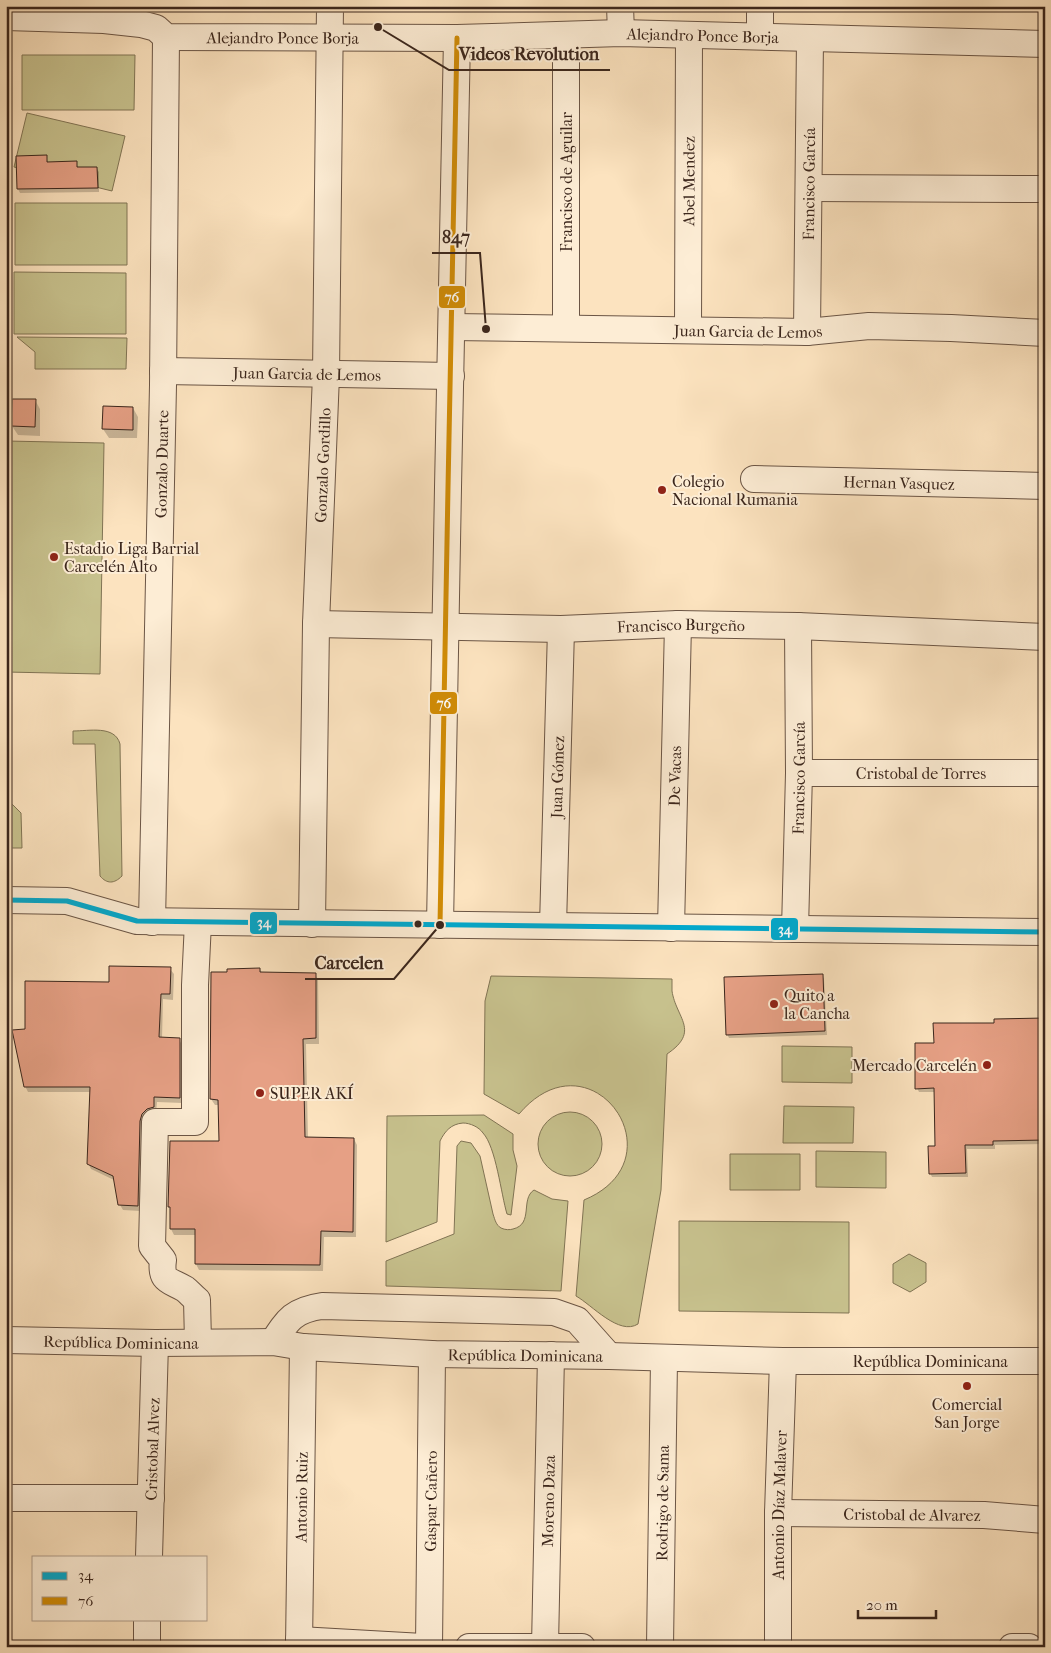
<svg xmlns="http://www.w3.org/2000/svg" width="1051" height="1653" viewBox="0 0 1051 1653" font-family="'IM FELL French Canon',serif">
<rect width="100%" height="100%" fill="#fce3bf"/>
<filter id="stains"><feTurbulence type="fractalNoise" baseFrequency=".004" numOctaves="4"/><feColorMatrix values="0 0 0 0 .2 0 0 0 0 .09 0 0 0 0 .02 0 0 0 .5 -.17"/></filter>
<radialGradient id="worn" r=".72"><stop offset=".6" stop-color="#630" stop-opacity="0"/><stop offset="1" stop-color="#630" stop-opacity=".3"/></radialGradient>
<path fill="#c7c18d" stroke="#817454" d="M 22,55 L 135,55 L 134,110 L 22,110 Z
M 27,113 L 125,136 L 112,191 L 14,167 Z
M 15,203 L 127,203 L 127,265 L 15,265 Z
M 14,272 L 126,273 L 126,334 L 14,334 Z
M 17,337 L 127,338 L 126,369 L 35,369 L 35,352 Z
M 6,441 L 104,443 L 100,674 L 6,672 Z
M 73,731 C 89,731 115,725 120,744 L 122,876 C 114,884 107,884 100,876 L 95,744 L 73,744 Z
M 10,802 L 21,813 L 22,848 L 6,848 L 6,805 Z
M 491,976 L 672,979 C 672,983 672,987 672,991 C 676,1018 701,1031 667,1054 L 661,1190 L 638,1324 C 619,1336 592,1305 576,1296 L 584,1200 C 683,1159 591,1029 519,1114 L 484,1094 L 485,1001 Z
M 782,1046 L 852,1047 L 852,1083 L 782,1082 Z
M 784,1106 L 854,1107 L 853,1143 L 783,1143 Z
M538 1144a32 32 0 1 1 64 0a32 32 0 1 1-64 0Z
M 484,1115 L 513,1134 L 513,1150 L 517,1166 L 511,1215 L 507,1214 C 501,1194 496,1147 483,1133 C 479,1127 470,1123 463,1123 C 451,1124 445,1131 440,1141 L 437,1222 L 386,1242 L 387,1116 Z
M 461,1141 L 471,1143 L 480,1156 L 493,1214 C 495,1220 496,1225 501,1228 C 505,1230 510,1230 513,1229 C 534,1224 520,1199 534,1190 L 552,1199 L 568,1201 L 561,1291 L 386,1286 L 386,1261 L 454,1234 L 457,1146 Z
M 816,1151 L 886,1152 L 886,1188 L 816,1187 Z
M 730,1154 L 800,1154 L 800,1190 L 730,1190 Z
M 679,1221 L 849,1222 L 849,1313 L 679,1311 Z
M 909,1254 L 926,1263 L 926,1282 L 910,1292 L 893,1283 L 893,1264 Z"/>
<path fill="#0003" d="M 46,156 L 48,163 L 76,162 L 78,168 L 96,168 L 99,172 L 99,192 L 20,193 L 18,189 Z
M 35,400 L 40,409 L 40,436 L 18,435 L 12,426 Z
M 133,408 L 138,417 L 137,438 L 109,438 L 103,429 Z
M 170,969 L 174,974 L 173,1000 L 163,999 L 162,1039 L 179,1039 L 182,1045 L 182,1103 L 157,1102 L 156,1113 L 140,1211 L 123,1210 L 120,1205 L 114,1180 L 91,1169 L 88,1163 L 91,1092 L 28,1092 L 25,1086 L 26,1030 L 110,984 Z
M 260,969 L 262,973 L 315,974 L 318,980 L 319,1044 L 306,1044 L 308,1138 L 354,1139 L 357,1145 L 356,1237 L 324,1237 L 323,1271 L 199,1270 L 196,1264 L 196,1235 L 174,1235 L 171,1229 L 171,1209 L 169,1206 L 220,1142 L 219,1105 L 215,1105 L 211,1099 Z
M 822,975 L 824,979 L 827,1035 L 729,1038 L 727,1034 Z
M 1045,1020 L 1045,1144 L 995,1145 L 995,1149 L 967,1149 L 968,1177 L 932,1177 L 930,1173 L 936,1147 L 935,1092 L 919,1092 L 917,1088 L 935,1044 L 995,1024 Z"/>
<path fill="#e6a085" stroke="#3b261c" d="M 47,155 L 47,162 L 77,161 L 77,167 L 97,167 L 98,188 L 17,189 L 16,156 Z
M 12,399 L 36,399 L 35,427 L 11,426 Z
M 103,406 L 133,407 L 133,430 L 102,429 Z
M 109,966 L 171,967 L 170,994 L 161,994 L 159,1037 L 180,1038 L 180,1098 L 154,1097 L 154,1107 L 147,1109 L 142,1114 L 140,1121 L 138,1206 L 118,1205 L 113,1176 L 87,1164 L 90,1087 L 24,1087 L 12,1030 L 25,1029 L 25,981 L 109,982 Z
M 260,968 L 260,972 L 316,973 L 316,1038 L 303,1039 L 305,1137 L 354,1138 L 353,1232 L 321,1231 L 320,1265 L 195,1264 L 195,1229 L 170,1229 L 170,1207 L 168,1207 L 170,1141 L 219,1141 L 218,1100 L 210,1099 L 211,972 L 227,972 L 227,969 Z
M 823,974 L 825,1031 L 726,1035 L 724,977 Z
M 1045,1018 L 1045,1140 L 993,1141 L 993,1145 L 965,1145 L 966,1173 L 929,1174 L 928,1146 L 935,1146 L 934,1088 L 915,1089 L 915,1043 L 934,1043 L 933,1023 L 994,1023 L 994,1019 Z"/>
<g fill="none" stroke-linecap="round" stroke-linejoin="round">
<defs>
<g id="minor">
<path d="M 620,6 L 621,33"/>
<path id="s1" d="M 6,17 L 104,20 L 141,24 L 156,28 L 166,37 L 457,38 L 621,33 L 1045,44"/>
<path d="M 566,36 L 566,328"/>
<path d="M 760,36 L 760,6"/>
<path d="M 809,188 L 1045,189"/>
<path id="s2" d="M 452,327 L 807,332 L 869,326 L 951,328 L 1045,333"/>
<path id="s3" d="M 688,329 L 689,35"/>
<path id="s4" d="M 807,332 L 810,38"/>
<path id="s5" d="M 163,371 L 451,376"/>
<path id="s6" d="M 754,479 L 1045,486"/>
<path id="s7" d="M 316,624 L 561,629 L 678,624 L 798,626 L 1045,637"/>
<path id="s8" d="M 799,773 L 1045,773"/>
<path d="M 6,900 L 67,901 L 137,921 L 1045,932"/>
<path id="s9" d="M 152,922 L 163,385 L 166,37"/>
<path id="s10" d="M 312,924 L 316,624 L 326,375 L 330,6"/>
<path d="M 440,925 C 444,629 452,334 457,38"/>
<path id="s11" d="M 553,926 L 561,629"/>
<path id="s12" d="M 671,928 L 678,624"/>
<path id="s13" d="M 795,929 L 799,773 L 798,626"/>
<path id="s14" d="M 6,1340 L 155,1343 L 273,1342 L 303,1347 L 432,1354 L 609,1356 L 783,1361 L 1045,1361"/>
<path d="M 198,1342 L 197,1300 C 193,1297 189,1292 185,1289 C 170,1280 160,1282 163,1260 L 152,1246 L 155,1122 L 195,1122 L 195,985 L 198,922"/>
<path d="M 273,1342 C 288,1319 294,1310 322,1306 L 554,1312 L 577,1320 L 609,1356"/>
<path d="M 6,1498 L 151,1498"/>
<path id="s15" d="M 778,1513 L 984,1515 L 1045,1520"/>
<path id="s16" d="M 149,1557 L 155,1343"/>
<path d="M 299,1640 L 423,1647"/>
<path id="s17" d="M 545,1646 L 551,1355"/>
<path d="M 147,1647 L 147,1619"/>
<path id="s18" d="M 299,1647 L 303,1347"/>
<path id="s19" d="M 429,1647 L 432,1354"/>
<path d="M 469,1647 L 582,1647"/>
<path id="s20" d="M 660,1647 L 664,1359"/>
<path id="s21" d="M 778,1647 L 778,1513 L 783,1361"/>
<path d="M 1012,1647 L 1029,1647"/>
</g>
</defs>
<use href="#minor" stroke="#6b5545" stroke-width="28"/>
<use href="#minor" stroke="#fdedd5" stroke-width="26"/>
<defs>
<path id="bus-1" d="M 6,900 L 67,901 L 137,921 L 1045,932"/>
<path id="bus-2" d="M 440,925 C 444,629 452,334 457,38"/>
</defs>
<use href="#bus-1" stroke="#fdedd5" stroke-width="9"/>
<use href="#bus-2" stroke="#fdedd5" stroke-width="9"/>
<use href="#bus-1" stroke="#00a9ce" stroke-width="5"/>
<use href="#bus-2" stroke="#d18c06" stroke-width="5"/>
</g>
<g fill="#8f2418" stroke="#fdedd5" stroke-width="2">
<circle cx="662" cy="490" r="5"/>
<circle cx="54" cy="557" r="5"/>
<circle cx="774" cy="1004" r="5"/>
<circle cx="987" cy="1065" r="5"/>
<circle cx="260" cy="1093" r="5"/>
<circle cx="967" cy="1386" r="5"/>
</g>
<circle fill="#3b261c" stroke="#fdedd5" stroke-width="2" cx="418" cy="924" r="4.5"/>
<g text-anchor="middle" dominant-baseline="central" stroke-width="4" stroke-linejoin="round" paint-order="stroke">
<g font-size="16" fill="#3b261c" stroke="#fdedd5">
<text stroke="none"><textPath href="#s1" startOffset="701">Alejandro Ponce Borja</textPath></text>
<text stroke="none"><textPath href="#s1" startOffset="281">Alejandro Ponce Borja</textPath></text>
<text transform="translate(566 182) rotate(-90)">Francisco de Aguilar</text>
<text stroke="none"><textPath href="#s3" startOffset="148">Abel Mendez</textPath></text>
<text stroke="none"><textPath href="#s4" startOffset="148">Francisco García</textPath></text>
<text stroke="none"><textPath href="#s2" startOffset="296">Juan Garcia de Lemos</textPath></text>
<text stroke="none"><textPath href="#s5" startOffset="144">Juan Garcia de Lemos</textPath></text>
<text stroke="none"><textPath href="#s9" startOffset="458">Gonzalo Duarte</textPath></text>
<text stroke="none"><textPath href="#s10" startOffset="459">Gonzalo Gordillo</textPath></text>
<text stroke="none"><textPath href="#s6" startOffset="145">Hernan Vasquez</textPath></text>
<text stroke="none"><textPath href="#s7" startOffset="365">Francisco Burgeño</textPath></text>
<text stroke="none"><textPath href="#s8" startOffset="122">Cristobal de Torres</textPath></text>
<text stroke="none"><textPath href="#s12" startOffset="152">De Vacas</textPath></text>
<text stroke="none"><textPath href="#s11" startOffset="149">Juan Gómez</textPath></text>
<text stroke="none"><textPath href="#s13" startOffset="151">Francisco García</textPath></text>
<text stroke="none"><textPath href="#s14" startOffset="115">República Dominicana</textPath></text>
<text stroke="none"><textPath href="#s14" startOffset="520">República Dominicana</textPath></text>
<text stroke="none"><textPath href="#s14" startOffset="925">República Dominicana</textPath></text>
<text stroke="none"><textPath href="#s16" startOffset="108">Cristobal Alvez</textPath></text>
<text stroke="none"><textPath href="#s18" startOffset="150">Antonio Ruiz</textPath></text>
<text stroke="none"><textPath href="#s19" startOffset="146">Gaspar Cañero</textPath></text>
<text stroke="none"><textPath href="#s17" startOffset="145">Moreno Daza</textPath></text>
<text stroke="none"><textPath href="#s20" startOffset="144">Rodrigo de Sama</textPath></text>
<text stroke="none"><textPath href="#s21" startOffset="142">Antonio Díaz Malaver</textPath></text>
<text stroke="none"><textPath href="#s15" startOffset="134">Cristobal de Alvarez</textPath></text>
</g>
<g font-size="16" fill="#3b261c" stroke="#fdedd5" text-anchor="start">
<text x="672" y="481">Colegio<tspan x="672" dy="18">Nacional Rumania</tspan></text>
<text x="64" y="548">Estadio Liga Barrial<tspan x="64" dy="18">Carcelén Alto</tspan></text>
<text x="784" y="995">Quito a<tspan x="784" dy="18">la Cancha</tspan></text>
<text x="977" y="1065" text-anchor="end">Mercado Carcelén</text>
<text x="270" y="1093">SUPER AKÍ</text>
<text x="967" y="1404" text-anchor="middle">Comercial<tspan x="967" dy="18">San Jorge</tspan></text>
</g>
</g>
<path fill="none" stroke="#3b261c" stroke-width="2" d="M378 27L449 70H610M486 329L480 253H432M440 925L394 979H305"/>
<g fill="#3b261c" stroke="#fdedd5" stroke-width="2">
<circle cx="378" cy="27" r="5"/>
<circle cx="486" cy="329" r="5"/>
<circle cx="440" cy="925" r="5"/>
</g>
<g font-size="18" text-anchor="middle" font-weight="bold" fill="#3b261c" stroke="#fdedd5" stroke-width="4" stroke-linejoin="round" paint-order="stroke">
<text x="529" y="60">Videos Revolution</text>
<text x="456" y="243">847</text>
<text x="349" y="969">Carcelen</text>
</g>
<g stroke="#fdedd5" stroke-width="2">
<rect x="438" y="285" width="28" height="24" rx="5" fill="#d18c06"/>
<rect x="429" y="691" width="29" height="24" rx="5" fill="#d18c06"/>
<rect x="249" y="911" width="29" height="24" rx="5" fill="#00a9ce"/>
<rect x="770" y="917" width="29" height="24" rx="5" fill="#00a9ce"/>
</g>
<g font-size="14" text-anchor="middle" font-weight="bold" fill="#fff">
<text x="452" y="302">76</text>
<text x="444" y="708">76</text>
<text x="264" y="927">34</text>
<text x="785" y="934">34</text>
</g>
<rect width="1051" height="1653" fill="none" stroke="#fce3bf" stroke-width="25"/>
<rect x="8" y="8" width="1036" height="1638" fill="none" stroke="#3b261c" stroke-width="2.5"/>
<rect x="12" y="12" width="1026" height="1628" fill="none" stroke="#3b261c"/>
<rect x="32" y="1556" width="175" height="65" fill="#fdedd5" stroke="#af9d8b"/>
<rect x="42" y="1572" width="25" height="8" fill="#00a9ce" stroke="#af9d8b"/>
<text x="78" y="1580" font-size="15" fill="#3b261c">34</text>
<rect x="42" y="1597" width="25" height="8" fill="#d18c06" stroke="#af9d8b"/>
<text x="78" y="1606" font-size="15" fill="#3b261c">76</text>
<path d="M858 1610v8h78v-8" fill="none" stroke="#3b261c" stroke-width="2.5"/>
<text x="866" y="1610" font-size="15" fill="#3b261c" stroke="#fdedd5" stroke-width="4" paint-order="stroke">20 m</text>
<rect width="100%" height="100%" filter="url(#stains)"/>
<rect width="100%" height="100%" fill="url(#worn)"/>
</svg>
